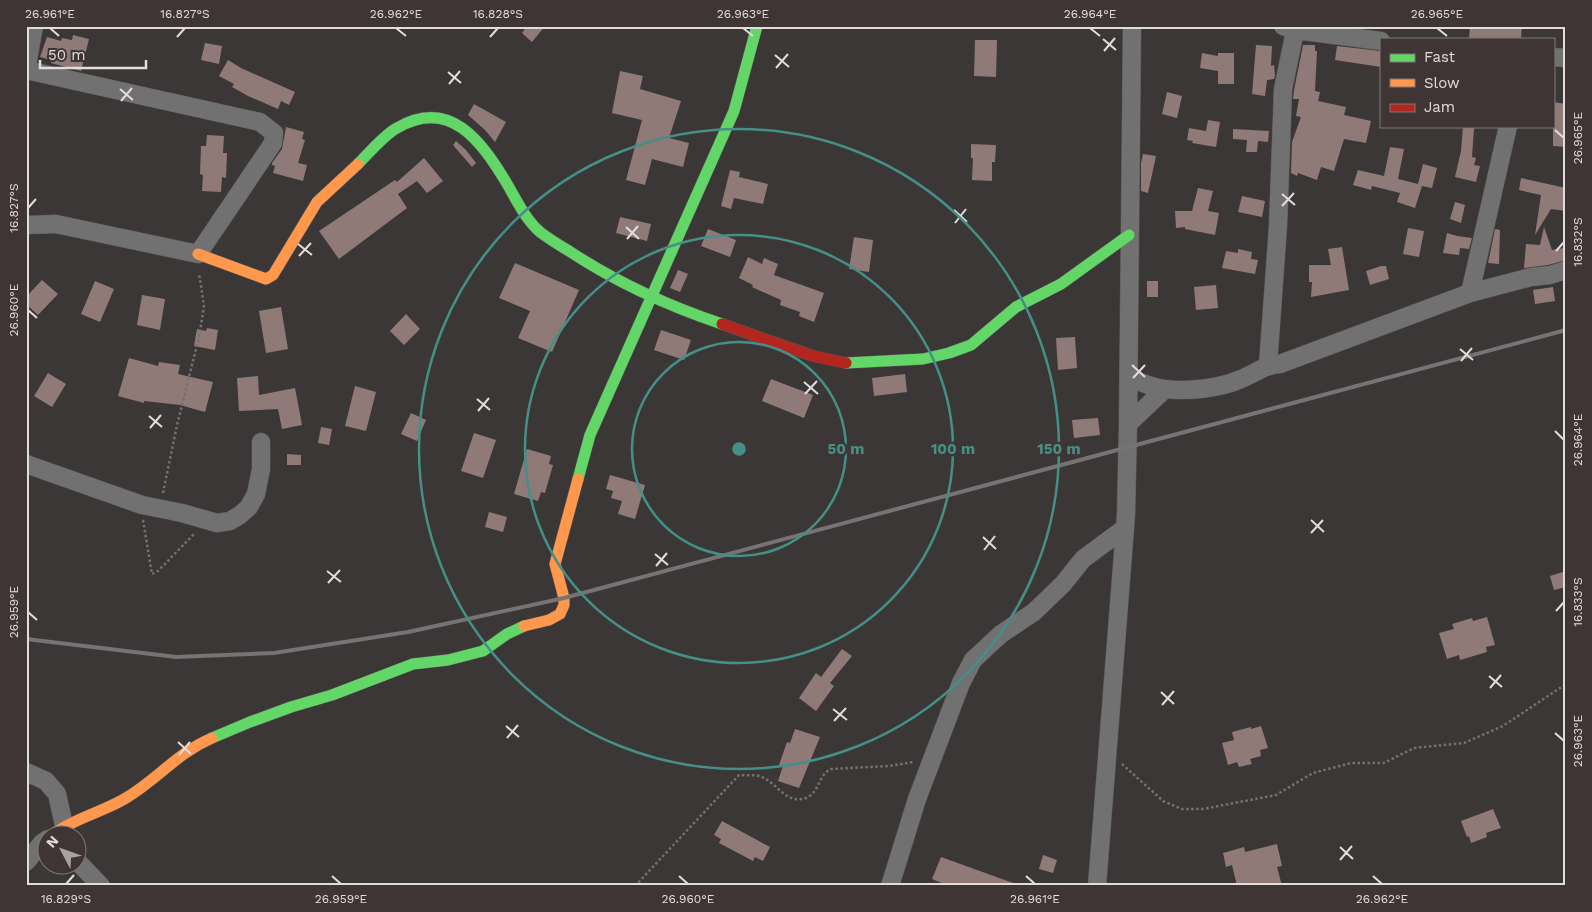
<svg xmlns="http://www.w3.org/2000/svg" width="1592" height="912" viewBox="0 0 1592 912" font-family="'Work Sans',sans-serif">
<rect width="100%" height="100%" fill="#3c3737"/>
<path fill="#8f7a78" d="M 527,26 L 545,26 L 532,42 L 522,33 Z
M 1470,26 L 1522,26 L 1521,39 L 1469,39 Z
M 73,35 L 89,39 L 81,71 L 51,63 L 51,60 L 40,57 L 47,37 L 61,41 L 62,38 L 72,40 Z
M 975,40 L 997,40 L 996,77 L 974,76 Z
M 205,43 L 222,46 L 219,64 L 201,60 Z
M 1256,45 L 1272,46 L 1271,66 L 1274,65 L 1275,76 L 1274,79 L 1267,80 L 1265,96 L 1252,94 Z
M 1303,45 L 1315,45 L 1315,51 L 1317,51 L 1315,91 L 1320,92 L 1318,101 L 1346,107 L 1344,115 L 1371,121 L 1366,143 L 1344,139 L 1334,171 L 1321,167 L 1317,180 L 1298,173 L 1297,176 L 1291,173 L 1292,142 L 1301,117 L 1296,116 L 1299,99 L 1293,99 L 1294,90 Z
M 1337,46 L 1381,51 L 1381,67 L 1335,60 Z
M 1202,53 L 1218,56 L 1218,53 L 1234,53 L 1234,84 L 1218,84 L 1218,71 L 1200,68 Z
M 228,60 L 241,68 L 295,92 L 289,105 L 281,101 L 278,109 L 248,96 L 232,87 L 234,84 L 219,76 Z
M 620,71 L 643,76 L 640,89 L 681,101 L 669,138 L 689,143 L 683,167 L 652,159 L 645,185 L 626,180 L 642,120 L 612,113 Z
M 1167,92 L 1182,96 L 1177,118 L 1162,114 Z
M 1553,102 L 1566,104 L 1566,147 L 1553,146 Z
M 474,104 L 506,122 L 495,142 L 485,130 L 468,115 Z
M 1208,120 L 1220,122 L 1216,147 L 1192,143 L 1193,141 L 1187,140 L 1189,128 L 1206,131 Z
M 286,127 L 304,132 L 302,139 L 305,140 L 298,163 L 307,165 L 303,181 L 273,173 L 275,166 L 272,165 L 272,163 L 282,149 Z
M 1463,127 L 1474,128 L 1472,157 L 1476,158 L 1474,165 L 1480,166 L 1476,182 L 1455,177 L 1461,151 Z
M 1233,129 L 1269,131 L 1268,142 L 1258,141 L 1257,152 L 1246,152 L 1247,140 L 1233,139 Z
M 207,135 L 224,136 L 223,153 L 227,153 L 226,178 L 222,177 L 221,192 L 202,191 L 203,175 L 200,174 L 201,146 L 206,146 Z
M 456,141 L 466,150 L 476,163 L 472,167 L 453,145 Z
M 971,144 L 996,145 L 995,162 L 992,162 L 992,181 L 972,180 L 973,158 L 971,158 Z
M 1390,147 L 1404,149 L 1398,179 L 1418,184 L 1423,164 L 1437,168 L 1432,188 L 1422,186 L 1415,208 L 1397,202 L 1400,193 L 1372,186 L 1371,190 L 1353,185 L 1358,170 L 1384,176 Z
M 1143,154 L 1156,156 L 1148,193 L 1141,191 L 1141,163 Z
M 424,158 L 443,181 L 427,193 L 417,181 L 398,194 L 407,208 L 339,259 L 319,231 L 395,180 L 397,182 Z
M 730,170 L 740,172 L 739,177 L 768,184 L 763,204 L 734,198 L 731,209 L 721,206 Z
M 1521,178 L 1566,188 L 1566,211 L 1551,209 L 1535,235 L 1541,195 L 1519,190 Z
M 1198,188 L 1213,191 L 1208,211 L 1219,213 L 1215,235 L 1185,229 L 1185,227 L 1176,228 L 1175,211 L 1192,211 Z
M 1242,196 L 1265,201 L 1262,217 L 1238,212 Z
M 1455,202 L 1465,205 L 1461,223 L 1450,219 Z
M 620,217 L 651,224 L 647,241 L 616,233 Z
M 1544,227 L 1552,250 L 1564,248 L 1566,260 L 1548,265 L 1524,268 L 1526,244 L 1540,245 Z
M 1408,228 L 1424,231 L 1419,257 L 1403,254 Z
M 708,229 L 736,240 L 730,257 L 701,246 Z
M 1495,229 L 1500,230 L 1499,264 L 1488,263 Z
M 1447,233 L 1457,236 L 1472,238 L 1469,249 L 1460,248 L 1459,255 L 1443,253 Z
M 854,237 L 873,240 L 869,272 L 849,269 Z
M 1342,247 L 1349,290 L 1311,297 L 1312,282 L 1309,282 L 1309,265 L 1331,265 L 1328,249 Z
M 1238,249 L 1252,252 L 1251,259 L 1258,260 L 1255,274 L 1222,268 L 1226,251 L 1238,253 Z
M 748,257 L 762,264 L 764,258 L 778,264 L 774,275 L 824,293 L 814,322 L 799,316 L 800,312 L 780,305 L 781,300 L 752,287 L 753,285 L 739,278 Z
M 515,263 L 579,290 L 552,352 L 518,338 L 530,311 L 499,298 Z
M 1381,266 L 1386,266 L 1389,279 L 1370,285 L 1366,271 Z
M 678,270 L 688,274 L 680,292 L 670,288 Z
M 42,280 L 58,294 L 38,315 L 26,304 L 26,297 Z
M 95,281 L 114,289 L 100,322 L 81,314 Z
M 1147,281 L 1158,281 L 1158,297 L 1147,297 Z
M 1216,285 L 1218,308 L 1196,310 L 1194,287 Z
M 1553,287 L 1555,301 L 1535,304 L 1533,290 Z
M 142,295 L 165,299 L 160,330 L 137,325 Z
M 281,307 L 288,349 L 266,353 L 259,311 Z
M 406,314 L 420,329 L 404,345 L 390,331 Z
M 207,328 L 218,330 L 215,350 L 194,346 L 197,329 L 206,331 Z
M 661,330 L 691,340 L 684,360 L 654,350 Z
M 1075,337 L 1077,368 L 1058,370 L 1056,338 Z
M 129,358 L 158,366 L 159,362 L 180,365 L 178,374 L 213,382 L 205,412 L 180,405 L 144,401 L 144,403 L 118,396 Z
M 48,373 L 66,384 L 52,407 L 34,396 Z
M 905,374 L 907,392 L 874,396 L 872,378 Z
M 258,376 L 259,395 L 295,388 L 302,425 L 282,429 L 278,409 L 239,411 L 237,378 Z
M 771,379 L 813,395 L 804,418 L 762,401 Z
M 355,386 L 376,392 L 366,431 L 345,426 Z
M 411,413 L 426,420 L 417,441 L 401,434 Z
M 1098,418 L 1100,435 L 1074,438 L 1072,420 Z
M 321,427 L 332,429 L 329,445 L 318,443 Z
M 474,433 L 496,440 L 483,478 L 461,471 Z
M 527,449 L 551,456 L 549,464 L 553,465 L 545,493 L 541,492 L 538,501 L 514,494 Z
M 287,454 L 301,455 L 301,465 L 287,465 Z
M 610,475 L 645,485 L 635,519 L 618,514 L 622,501 L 611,498 L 613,491 L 606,489 Z
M 489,512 L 507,517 L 503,532 L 485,527 Z
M 1566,571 L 1566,587 L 1554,590 L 1550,576 Z
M 1487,617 L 1495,645 L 1486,647 L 1487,652 L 1460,660 L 1459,655 L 1447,659 L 1439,633 L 1454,629 L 1452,624 L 1472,618 L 1473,621 Z
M 842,649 L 852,656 L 830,683 L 834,686 L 816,711 L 799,698 L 816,673 L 821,677 Z
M 1261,726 L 1268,748 L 1260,750 L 1261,756 L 1250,759 L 1252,764 L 1239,767 L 1237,762 L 1228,765 L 1222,743 L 1234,740 L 1232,732 L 1251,727 L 1251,729 Z
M 795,729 L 820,737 L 799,788 L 778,781 L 783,766 L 779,765 L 787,742 L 790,743 Z
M 1493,809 L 1501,828 L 1486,833 L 1487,837 L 1471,843 L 1469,836 L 1467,837 L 1461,821 Z
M 722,821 L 770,847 L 763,861 L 755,857 L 753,861 L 719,843 L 721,839 L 714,835 Z
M 1277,844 L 1282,866 L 1277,867 L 1282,886 L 1237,886 L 1232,865 L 1226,867 L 1223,853 L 1244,847 L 1245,852 Z
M 1043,855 L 1057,860 L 1053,873 L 1039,869 Z
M 941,857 L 1016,884 L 1016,886 L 949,886 L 932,879 Z"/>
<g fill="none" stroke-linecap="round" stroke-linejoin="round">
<defs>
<path id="street" d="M 1283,26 L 1295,30 L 1381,41
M 1553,57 L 1566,58
M 26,71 L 34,26
M 26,225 L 56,224 L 198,254 L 273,143 L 274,133 L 260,122 L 26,70
M 1470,293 L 1508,126
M 1268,365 L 1278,226 L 1283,89 L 1296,26
M 1129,378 C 1141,382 1153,388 1166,389 C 1188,392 1221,388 1241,379 C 1256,373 1264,365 1280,364 L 1470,293 L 1531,277 L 1550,275 L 1566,270
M 1128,424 L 1165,389
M 26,464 L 142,505 L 182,513 L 217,523 L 230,521 L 240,515 L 249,507 L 256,494 L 261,469 L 261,442
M 26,772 L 46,781 L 57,794 L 66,834
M 26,862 L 42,843 L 48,839
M 78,862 L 101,886
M 890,886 L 917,799 L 961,683 L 973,660 L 1001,634 L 1034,612 L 1063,584 L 1083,559 L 1125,528
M 1097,886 L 1126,515 L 1128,424 L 1132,26"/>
<path id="fast" d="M 358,164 C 368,154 385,134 397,128 C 450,97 481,141 506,182 C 516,199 525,219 540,232 C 549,239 559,245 569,251 C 616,282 668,306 722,324
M 846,363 L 923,359 L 949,353 L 971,345 L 1016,307 L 1061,284 L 1129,235
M 578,479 L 590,435 L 734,111 L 757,26
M 212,738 L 250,722 L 291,707 L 332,695 L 413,664 L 448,660 L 483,651 L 507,634 L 524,626"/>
<path id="slow" d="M 198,254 L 266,279 L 273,275 L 317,202 L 358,164
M 524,626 L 549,620 L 560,614 L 564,605 L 564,598 L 555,564 L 578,479
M 53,834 C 75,818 103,812 126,798 C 158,779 177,753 212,738"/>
<path id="jam" d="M 722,324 L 813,356 L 846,363"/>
</defs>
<use href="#street" stroke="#595655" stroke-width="19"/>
<use href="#fast" stroke="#595655" stroke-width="12"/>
<use href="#slow" stroke="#595655" stroke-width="12"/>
<use href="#jam" stroke="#595655" stroke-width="12"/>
<path stroke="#737272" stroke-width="2.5" stroke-dasharray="2.5 2.5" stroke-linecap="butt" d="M 163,493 L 177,425 L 199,337 L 204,306 L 199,273
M 143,520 L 152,574 L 158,571 L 195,533
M 1122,764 L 1163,801 L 1182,809 L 1203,809 L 1276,795 L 1313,773 L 1351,763 L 1384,763 L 1414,748 L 1464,743 L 1503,726 L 1566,684
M 635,886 L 739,775 C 745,776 756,774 762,777 C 777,783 786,805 806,798 C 820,792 818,775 831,769 L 889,766 L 913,762"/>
<use href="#street" stroke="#717171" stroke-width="18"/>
<use href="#fast" stroke="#63d668" stroke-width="11"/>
<use href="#slow" stroke="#ff974d" stroke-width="11"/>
<use href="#jam" stroke="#b3261e" stroke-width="11"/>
<path stroke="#757373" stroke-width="4" d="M 26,639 L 176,657 L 274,653 L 408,632 L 564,598 L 1566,330"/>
</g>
<path fill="none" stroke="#e2dcdb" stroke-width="2" d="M 50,28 L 59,36M 396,28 L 406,36M 743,28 L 753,36M 1090,28 L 1100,36M 1437,28 L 1447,36M 177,37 L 185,28M 490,37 L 498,28M 1103,39 L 1116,50M 1104,51 L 1115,38M 775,55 L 789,67M 776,68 L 788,54M 448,72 L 461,83M 449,84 L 460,71M 120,89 L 133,100M 121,101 L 132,88M 1555,130 L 1564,138M 1282,194 L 1295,205M 1282,206 L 1294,193M 28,208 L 36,199M 954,210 L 967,222M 955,223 L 966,209M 626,227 L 639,239M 627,239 L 638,226M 298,244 L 312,255M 1556,251 L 1564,242M 299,256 L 311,243M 28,310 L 37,318M 1460,349 L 1473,360M 1461,361 L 1472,348M 1132,365 L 1145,377M 1133,378 L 1145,365M 804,382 L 818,394M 805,394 L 817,381M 477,399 L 490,410M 478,411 L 489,398M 149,416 L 162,427M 150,428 L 161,415M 1555,431 L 1564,440M 1311,520 L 1324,532M 1311,533 L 1323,520M 983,537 L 996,549M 984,550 L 995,536M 655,554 L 668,565M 656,566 L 667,553M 327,571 L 341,582M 328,583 L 340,570M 1556,611 L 1564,602M 28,612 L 37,620M 1489,676 L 1502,687M 1490,688 L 1501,675M 1161,692 L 1174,704M 1162,705 L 1174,691M 833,709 L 847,720M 834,721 L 846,708M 506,726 L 519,737M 1555,733 L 1564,741M 507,738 L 518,725M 178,742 L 191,754M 179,755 L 190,742M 1340,847 L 1353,859M 1340,860 L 1352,846M 332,876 L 341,884M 679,876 L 688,884M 1026,876 L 1035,884M 1373,876 L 1382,884M 66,884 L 74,875"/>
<g fill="none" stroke="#449089" stroke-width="2.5">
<circle cx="739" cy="449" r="107"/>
<circle cx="739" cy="449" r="214"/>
<circle cx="739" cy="449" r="320"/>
</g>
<circle cx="739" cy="449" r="8" fill="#449089" stroke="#3f3534" stroke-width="2.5"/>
<g font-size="15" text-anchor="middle" font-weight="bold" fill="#449089" stroke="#3f3534" stroke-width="5" stroke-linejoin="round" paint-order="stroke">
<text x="846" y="454">50 m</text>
<text x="953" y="454">100 m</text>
<text x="1059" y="454">150 m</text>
</g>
<rect width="1592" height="912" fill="none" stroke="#3f3534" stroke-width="55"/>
<rect x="1380" y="38" width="175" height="90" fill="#3f3534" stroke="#807877"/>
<rect x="1390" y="54" width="25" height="8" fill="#63d668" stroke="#807877"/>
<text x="1424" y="62" font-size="15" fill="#e2dcdb">Fast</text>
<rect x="1390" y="79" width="25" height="8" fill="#ff974d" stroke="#807877"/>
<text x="1424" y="88" font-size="15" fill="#e2dcdb">Slow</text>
<rect x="1390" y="104" width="25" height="8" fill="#b3261e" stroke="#807877"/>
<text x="1424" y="112" font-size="15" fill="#e2dcdb">Jam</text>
<g transform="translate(62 850) rotate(311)"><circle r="24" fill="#3f3534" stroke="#807877"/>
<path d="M0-4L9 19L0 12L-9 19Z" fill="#a8a2a2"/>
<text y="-8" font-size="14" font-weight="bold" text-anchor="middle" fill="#e2dcdb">N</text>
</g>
<path d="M40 60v8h106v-8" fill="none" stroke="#e2dcdb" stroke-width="2.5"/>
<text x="48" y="60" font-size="15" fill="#e2dcdb" stroke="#3f3534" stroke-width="4" paint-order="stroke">50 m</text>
<rect x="28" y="28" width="1536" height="856" fill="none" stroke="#e2dcdb" stroke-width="2"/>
<g font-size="12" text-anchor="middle" fill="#e2dcdb">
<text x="50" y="18">26.961°E</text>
<text x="185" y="18">16.827°S</text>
<text x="396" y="18">26.962°E</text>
<text x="498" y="18">16.828°S</text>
<text x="743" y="18">26.963°E</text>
<text x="1090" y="18">26.964°E</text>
<text x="1437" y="18">26.965°E</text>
<text transform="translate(1578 138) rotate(-90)" y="4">26.965°E</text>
<text transform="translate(14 208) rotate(-90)" y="4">16.827°S</text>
<text transform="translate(1578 242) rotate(-90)" y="4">16.832°S</text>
<text transform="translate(14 310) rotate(-90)" y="4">26.960°E</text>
<text transform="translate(1578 440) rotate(-90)" y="4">26.964°E</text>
<text transform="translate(1578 602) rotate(-90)" y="4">16.833°S</text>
<text transform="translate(14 612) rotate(-90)" y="4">26.959°E</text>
<text transform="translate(1578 741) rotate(-90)" y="4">26.963°E</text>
<text x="66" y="903">16.829°S</text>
<text x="341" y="903">26.959°E</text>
<text x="688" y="903">26.960°E</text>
<text x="1035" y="903">26.961°E</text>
<text x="1382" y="903">26.962°E</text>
</g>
</svg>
